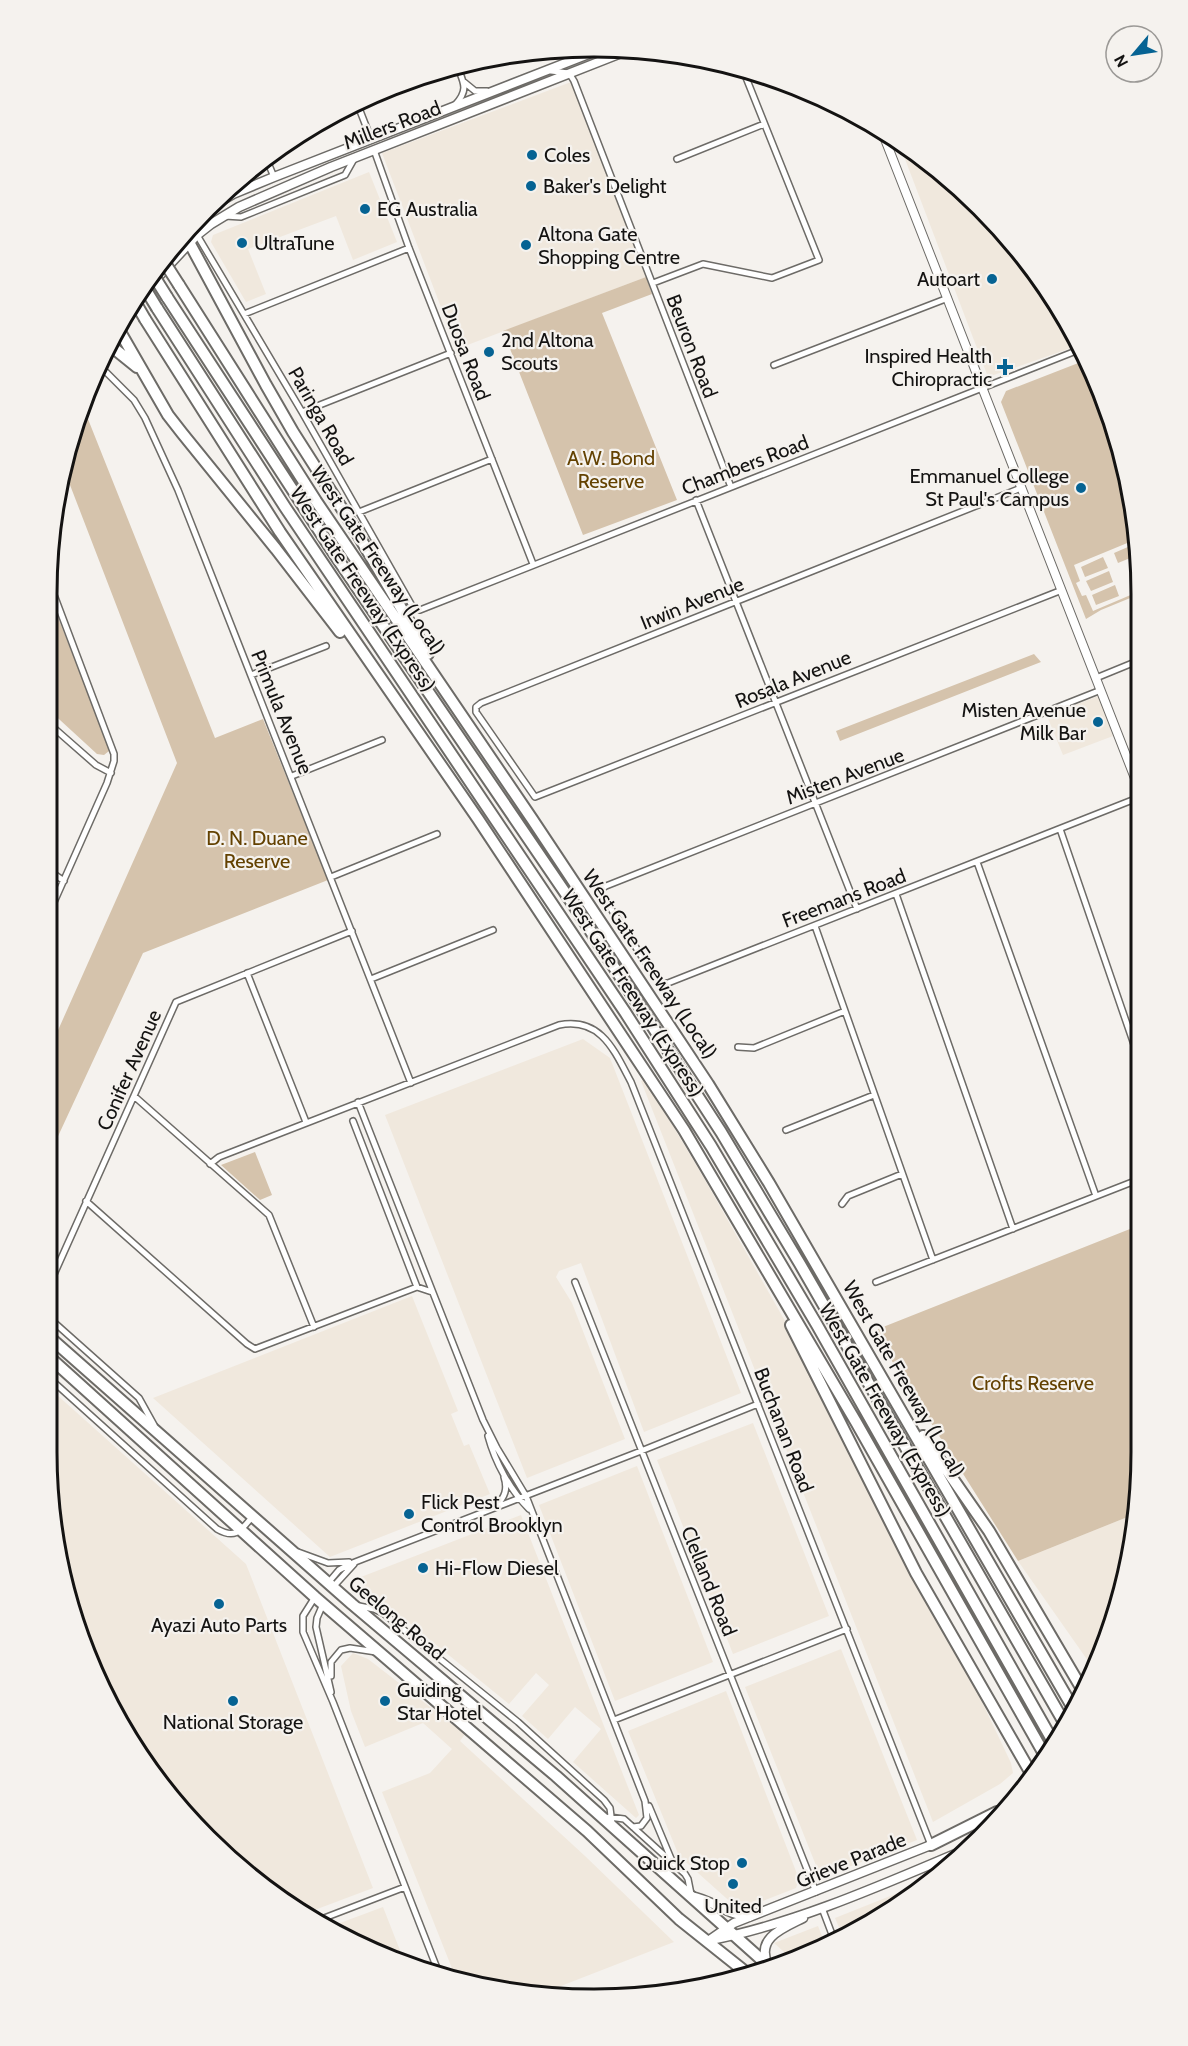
<svg xmlns="http://www.w3.org/2000/svg" width="1188" height="2046" viewBox="0 0 1188 2046" font-family="Cabin,sans-serif">
<rect width="100%" height="100%" fill="#f5f2ee"/>
<path fill="#f0e8dd" d="M 571,82 L 646,277 L 457,349 L 382,153 Z
M 897,138 L 981,207 L 1052,299 L 1071,348 L 988,377 Z
M 369,172 L 397,242 L 353,260 L 336,216 L 248,249 L 266,294 L 246,302 L 211,242 L 213,235 Z
M 1098,696 L 1113,736 L 1063,755 L 1047,716 Z
M 583,1039 L 610,1058 L 741,1393 L 644,1432 L 581,1263 L 559,1271 L 556,1277 L 572,1303 L 625,1439 L 527,1478 L 385,1115 Z
M 645,1079 L 701,1173 L 831,1402 L 926,1584 L 1011,1763 L 1013,1773 L 1000,1784 L 933,1822 L 641,1081 Z
M 412,1296 L 458,1411 L 451,1414 L 464,1446 L 469,1444 L 490,1494 L 330,1557 L 153,1398 Z
M 47,1386 L 246,1564 L 373,1888 L 304,1914 L 290,1907 L 159,1785 L 75,1628 L 47,1452 Z
M 753,1423 L 829,1616 L 733,1654 L 657,1460 Z
M 637,1466 L 713,1662 L 615,1701 L 539,1505 Z
M 1135,1514 L 1112,1628 L 1093,1668 L 1018,1561 Z
M 521,1515 L 639,1815 L 636,1818 L 573,1762 L 601,1729 L 575,1707 L 548,1739 L 522,1716 L 549,1685 L 536,1673 L 509,1704 L 360,1583 L 361,1577 Z
M 841,1649 L 917,1840 L 826,1876 L 819,1873 L 745,1687 Z
M 353,1653 L 368,1659 L 465,1734 L 460,1741 L 585,1856 L 674,1942 L 543,1993 L 457,1981 L 382,1792 L 430,1773 L 452,1749 L 423,1723 L 365,1747 L 351,1711 L 341,1666 Z
M 726,1691 L 799,1879 L 796,1888 L 747,1907 L 735,1906 L 679,1856 L 628,1731 Z
M 933,1879 L 928,1886 L 841,1932 L 835,1918 Z
M 383,1907 L 403,1958 L 332,1926 Z
M 818,1926 L 824,1941 L 792,1959 L 774,1943 Z"/>
<path fill="#d5c3ac" d="M 646,277 L 652,294 L 602,313 L 677,500 L 583,535 L 503,331 Z
M 1086,360 L 1113,418 L 1137,539 L 1074,565 L 1080,581 L 1076,583 L 1082,596 L 1086,595 L 1093,611 L 1140,591 L 1140,594 L 1101,610 L 1086,619 L 1001,402 L 1006,391 Z
M 82,404 L 215,738 L 263,719 L 328,880 L 143,953 L 47,1160 L 47,1055 L 177,763 L 65,472 L 75,418 Z
M 1137,543 L 1140,554 L 1118,563 L 1114,553 Z
M 1103,557 L 1108,568 L 1085,577 L 1081,567 Z
M 1109,571 L 1113,582 L 1091,591 L 1086,581 Z
M 1115,585 L 1119,596 L 1096,605 L 1092,595 Z
M 48,592 L 106,739 L 109,751 L 104,755 L 97,754 L 48,709 Z
M 1034,654 L 1041,662 L 840,741 L 836,731 Z
M 255,1152 L 272,1195 L 260,1200 L 221,1165 Z
M 1140,1225 L 1140,1488 L 1135,1514 L 1018,1561 L 873,1331 Z"/>
<g fill="none" stroke-linecap="round" stroke-linejoin="round">
<defs>
<path id="street" d="M 551,71 L 569,73 L 574,81 L 731,487
M 464,82 L 475,91 L 487,91
M 357,103 L 371,139
M 455,105 C 469,90 464,83 457,66
M 374,150 L 409,248 L 533,564
M 266,158 L 274,177
M 677,159 L 764,124
M 225,216 L 241,217 L 345,175 L 354,159
M 197,235 L 302,412 L 411,604 L 415,609 L 420,610 L 1081,349
M 653,283 L 703,264 L 772,278 L 819,260 L 743,70
M 244,314 L 409,248
M 774,365 L 948,298
M 101,367 L 134,400 L 145,418 L 178,490 L 411,1083
M 302,412 L 451,353
M 1021,488 L 481,703 L 476,707 L 476,712 L 535,797 L 1062,590
M 696,500 L 857,909
M 359,512 L 492,459
M 251,675 L 326,646
M 1096,678 L 1140,660
M 1101,690 L 606,886 L 600,890 L 602,895 L 655,977 L 663,983 L 668,983 L 1140,797
M 47,722 L 96,765 L 111,773
M 292,776 L 382,740
M 1060,829 L 1140,1062
M 977,862 L 1096,1196
M 47,869 L 64,881
M 331,877 L 437,834
M 896,894 L 1013,1229
M 47,918 L 107,783 L 114,761 L 114,754 L 48,579
M 815,926 L 933,1260
M 247,973 L 306,1122
M 371,979 L 493,930
M 738,1047 L 754,1048 L 845,1011
M 134,1096 L 269,1215 L 314,1327
M 358,1102 L 483,1420 L 497,1448 L 526,1496 L 645,1801 L 647,1818 L 641,1826 L 633,1827
M 353,1121 L 417,1287
M 786,1130 L 874,1095
M 210,1164 L 219,1157 L 559,1025 C 601,1017 614,1050 631,1082 L 931,1845
M 86,1201 L 247,1344 L 255,1349 L 417,1287 L 432,1292
M 842,1204 L 848,1196 L 902,1174
M 575,1282 L 816,1892
M 876,1282 L 1140,1179
M 47,1290 L 176,1002 L 352,931
M 47,1316 L 139,1398 L 154,1425
M 47,1376 L 217,1529 C 236,1540 241,1530 253,1516
M 488,1436 C 495,1462 510,1490 529,1509
M 496,1506 C 505,1497 508,1489 504,1477
M 298,1552 L 328,1563 L 349,1562
M 328,1583 L 339,1570 L 350,1564 L 641,1451 L 758,1404
M 333,1587 L 354,1564
M 315,1597 L 303,1616 L 303,1632 L 333,1702 L 440,1976
M 323,1604 L 317,1618 L 316,1627 L 331,1692
M 359,1606 L 374,1609 L 383,1613 L 518,1722 L 604,1800 L 610,1808 L 612,1824
M 331,1676 L 331,1662 L 341,1650 L 350,1648 L 376,1652
M 614,1720 L 847,1629
M 649,1806 L 672,1861
M 609,1817 L 624,1819 L 685,1874 L 688,1879 L 691,1894
M 938,1861 L 942,1871
M 822,1908 L 833,1937
M 319,1920 L 405,1887"/>
<path id="secondary" d="M 881,129 L 1140,791"/>
<path id="primary" d="M 204,211 L 233,194 L 274,177 L 604,48
M 131,306 L 197,235 L 211,224 L 239,207 L 331,167 L 629,50
M 691,1896 C 712,1900 728,1915 749,1917
M 711,1940 C 794,1924 882,1885 960,1852
M 708,1941 L 734,1923 L 936,1843
M 768,1965 C 755,1938 783,1928 803,1918"/>
<path id="highway" d="M 189,242 L 266,385 L 293,432 L 353,526 L 428,654
M 179,285 L 316,501 L 532,819 L 708,1084 L 769,1183 L 1073,1708
M 167,297 L 337,558 L 577,910 L 721,1132 L 800,1264 L 1065,1724
M 157,308 L 285,507 L 625,1012 L 711,1146 L 817,1325 L 1055,1745
M 145,319 L 280,532 L 478,819 L 684,1130 L 856,1422 L 1047,1759
M 119,330 L 168,415 L 182,433 L 276,549 L 340,632
M 111,346 L 137,367
M 791,1325 L 916,1573 L 1032,1775
M 47,1335 L 352,1604 L 556,1776 L 772,1969
M 47,1355 L 315,1597 L 587,1831 L 679,1919 L 748,1974
M 923,1436 L 989,1531 L 1082,1689
M 931,1845 L 997,1812"/>
</defs>
<use href="#street" stroke="#6d6b67" stroke-width="8"/>
<use href="#secondary" stroke="#6d6b67" stroke-width="10"/>
<use href="#primary" stroke="#6d6b67" stroke-width="11"/>
<use href="#highway" stroke="#6d6b67" stroke-width="14"/>
<use href="#street" stroke="#fff" stroke-width="5"/>
<use href="#secondary" stroke="#fff" stroke-width="8"/>
<use href="#primary" stroke="#fff" stroke-width="8"/>
<use href="#highway" stroke="#fff" stroke-width="10"/>
<defs>
<path id="highway-bridge" d="M 163,260 L 179,285
M 152,273 L 167,297
M 143,285 L 157,308
M 134,300 L 145,319"/>
</defs>
<use href="#highway-bridge" stroke="#6d6b67" stroke-width="14" stroke-linecap="butt"/>
<use href="#highway-bridge" stroke="#fff" stroke-width="10"/>
</g>
<g fill="#066393" stroke="#f5f2ee" stroke-width="2">
<circle cx="532" cy="155" r="6"/>
<circle cx="531" cy="186" r="6"/>
<circle cx="365" cy="209" r="6"/>
<circle cx="242" cy="243" r="6"/>
<circle cx="526" cy="245" r="6"/>
<circle cx="992" cy="279" r="6"/>
<circle cx="489" cy="352" r="6"/>
<path d="M1002 358h6v6h6v6h-6v6h-6v-6h-6v-6h6z"/>
<circle cx="1081" cy="488" r="6"/>
<circle cx="1098" cy="722" r="6"/>
<circle cx="409" cy="1514" r="6"/>
<circle cx="423" cy="1568" r="6"/>
<circle cx="219" cy="1604" r="6"/>
<circle cx="233" cy="1701" r="6"/>
<circle cx="385" cy="1701" r="6"/>
<circle cx="742" cy="1863" r="6"/>
<circle cx="733" cy="1884" r="6"/>
</g>
<g text-anchor="middle" dominant-baseline="central" stroke-width="4.5" stroke-linejoin="round" paint-order="stroke">
<g font-size="20" fill="#141312" stroke="#f5f2ee">
<text transform="translate(392 125) rotate(-21)">Millers Road</text>
<text transform="translate(692 346) rotate(69)">Beuron Road</text>
<text transform="translate(466 352) rotate(69)">Duosa Road</text>
<text transform="translate(321 416) rotate(60)">Paringa Road</text>
<text transform="translate(745 465) rotate(-21)">Chambers Road</text>
<text transform="translate(378 560) rotate(56)">West Gate Freeway (Local)</text>
<text transform="translate(363 589) rotate(56)">West Gate Freeway (Express)</text>
<text transform="translate(692 603) rotate(-22)">Irwin Avenue</text>
<text transform="translate(793 679) rotate(-22)">Rosala Avenue</text>
<text transform="translate(282 712) rotate(68)">Primula Avenue</text>
<text transform="translate(845 776) rotate(-21)">Misten Avenue</text>
<text transform="translate(844 898) rotate(-21)">Freemans Road</text>
<text transform="translate(650 964) rotate(56)">West Gate Freeway (Local)</text>
<text transform="translate(633 993) rotate(57)">West Gate Freeway (Express)</text>
<text transform="translate(129 1070) rotate(-66)">Conifer Avenue</text>
<text transform="translate(904 1379) rotate(60)">West Gate Freeway (Local)</text>
<text transform="translate(885 1410) rotate(60)">West Gate Freeway (Express)</text>
<text transform="translate(784 1430) rotate(69)">Buchanan Road</text>
<text transform="translate(709 1581) rotate(68)">Clelland Road</text>
<text transform="translate(397 1618) rotate(40)">Geelong Road</text>
<text transform="translate(851 1860) rotate(-22)">Grieve Parade</text>
</g>
<g font-size="20" fill="#141312" stroke="#f5f2ee" text-anchor="start">
<text x="544" y="155">Coles</text>
<text x="543" y="186">Baker's Delight</text>
<text x="377" y="209">EG Australia</text>
<text x="538" y="234">Altona Gate<tspan x="538" dy="23">Shopping Centre</tspan></text>
<text x="254" y="243">UltraTune</text>
<text x="980" y="279" text-anchor="end">Autoart</text>
<text x="501" y="340">2nd Altona<tspan x="501" dy="23">Scouts</tspan></text>
<text x="992" y="356" text-anchor="end">Inspired Health<tspan x="992" dy="23">Chiropractic</tspan></text>
<text x="1069" y="476" text-anchor="end">Emmanuel College<tspan x="1069" dy="23">St Paul's Campus</tspan></text>
<text x="1086" y="710" text-anchor="end">Misten Avenue<tspan x="1086" dy="23">Milk Bar</tspan></text>
<text x="421" y="1502">Flick Pest<tspan x="421" dy="23">Control Brooklyn</tspan></text>
<text x="435" y="1568">Hi-Flow Diesel</text>
<text x="219" y="1625" text-anchor="middle">Ayazi Auto Parts</text>
<text x="397" y="1690">Guiding<tspan x="397" dy="23">Star Hotel</tspan></text>
<text x="233" y="1722" text-anchor="middle">National Storage</text>
<text x="730" y="1863" text-anchor="end">Quick Stop</text>
<text x="733" y="1906" text-anchor="middle">United</text>
</g>
<g font-size="20" fill="#634101" stroke="#f5f2ee">
<text x="611" y="458">A.W. Bond<tspan x="611" dy="23">Reserve</tspan></text>
<text x="257" y="838">D. N. Duane<tspan x="257" dy="23">Reserve</tspan></text>
<text x="1033" y="1383">Crofts Reserve</text>
</g>
</g>
<path d="M0 0H1188V2046H0ZM594 57H594A537 537 0 0 1 1131 594V1452A537 537 0 0 1 594 1989H594A537 537 0 0 1 57 1452V594A537 537 0 0 1 594 57Z" fill="#f5f2ee" fill-rule="evenodd"/>
<path fill="none" stroke="#141312" stroke-width="3" d="M594 57H594A537 537 0 0 1 1131 594V1452A537 537 0 0 1 594 1989H594A537 537 0 0 1 57 1452V594A537 537 0 0 1 594 57Z"/>
<g transform="translate(1134 54) rotate(241)"><circle r="28" fill="#f5f2ee" stroke="#9b9996" stroke-width="1.5"/>
<path d="M0-4.5L10 22L0 15L-10 22Z" fill="#066393"/>
<text y="-9" font-size="16" font-weight="bold" text-anchor="middle" fill="#141312">N</text>
</g>
</svg>
